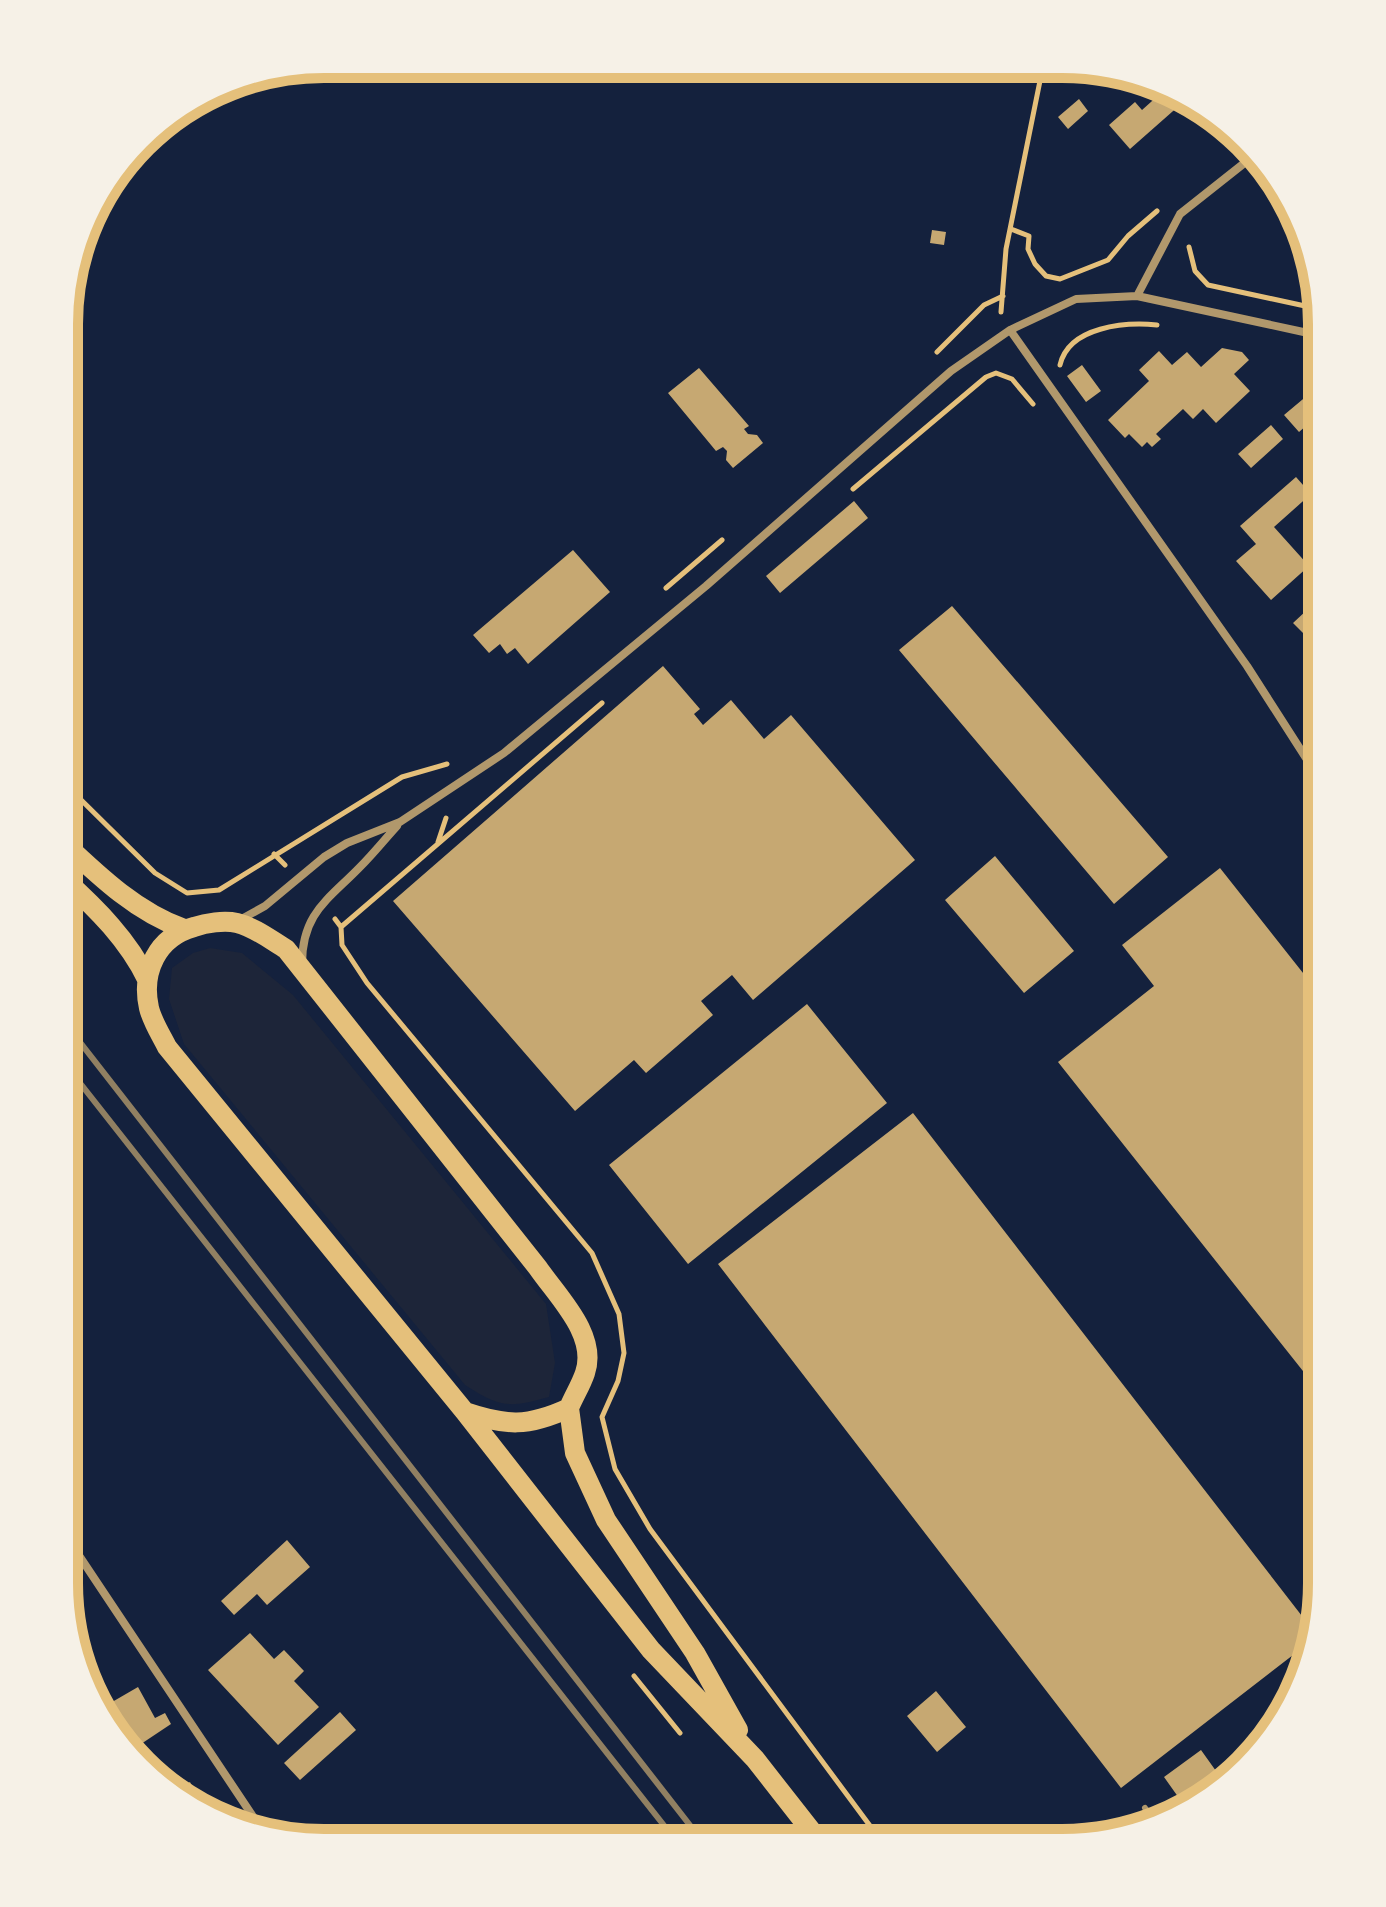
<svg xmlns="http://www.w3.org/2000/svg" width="1386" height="1907" viewBox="0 0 1386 1907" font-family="Signika,sans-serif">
<rect width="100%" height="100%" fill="#14213d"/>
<path fill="#1d2539" d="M 210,948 L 242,953 L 293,995 L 546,1304 L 555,1363 L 549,1397 C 509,1408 501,1408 465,1385 L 184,1044 L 169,999 L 172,968 L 193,953 Z"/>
<path fill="#c6a872" d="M 1161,93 L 1177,100 L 1181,104 L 1130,149 L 1109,125 L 1135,102 L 1142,110 Z
M 1079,99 L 1088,111 L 1068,129 L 1058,117 Z
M 932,230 L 946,232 L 944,245 L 930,243 Z
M 1222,348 L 1242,352 L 1249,360 L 1234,374 L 1250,391 L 1216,423 L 1203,409 L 1193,419 L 1183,409 L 1156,434 L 1161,439 L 1152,447 L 1147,442 L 1142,447 L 1129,434 L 1125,438 L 1108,420 L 1149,381 L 1139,370 L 1159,351 L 1172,365 L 1187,352 L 1201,367 Z
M 1082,365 L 1101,391 L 1086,402 L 1067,376 Z
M 699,368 L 749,426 L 744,429 L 748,434 L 757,435 L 763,443 L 733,468 L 726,460 L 727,451 L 723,447 L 716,451 L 668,393 Z
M 1321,384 L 1322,412 L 1299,432 L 1284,415 Z
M 1271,425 L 1283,439 L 1251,468 L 1238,454 Z
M 1296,477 L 1311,494 L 1274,527 L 1309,566 L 1271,600 L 1236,561 L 1256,544 L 1240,526 Z
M 854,501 L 868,518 L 780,593 L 766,576 Z
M 573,550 L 610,592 L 528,664 L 515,648 L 507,654 L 500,644 L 489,653 L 473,635 Z
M 1322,596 L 1322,641 L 1316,635 L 1310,640 L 1293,623 Z
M 952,606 L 1168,857 L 1114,904 L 899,650 Z
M 663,666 L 700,709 L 694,714 L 703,725 L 731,700 L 764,739 L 791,715 L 915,860 L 753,1000 L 732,975 L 701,1001 L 713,1015 L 646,1073 L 634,1060 L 575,1111 L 393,901 Z
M 995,856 L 1074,951 L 1024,993 L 945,900 Z
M 1220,868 L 1322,997 L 1322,1395 L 1058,1062 L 1154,986 L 1122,945 Z
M 807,1004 L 887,1103 L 688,1264 L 609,1165 Z
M 913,1113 L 1312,1629 L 1306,1645 L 1121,1788 L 718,1264 Z
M 287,1540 L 310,1567 L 267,1605 L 257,1594 L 234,1615 L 221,1601 Z
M 250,1633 L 274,1659 L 284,1650 L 304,1671 L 294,1681 L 319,1707 L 278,1745 L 208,1670 Z
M 138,1687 L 155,1718 L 165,1713 L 171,1724 L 141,1744 L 147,1755 L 143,1758 L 100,1709 Z
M 936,1691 L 966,1727 L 937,1752 L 907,1716 Z
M 340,1712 L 356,1730 L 300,1780 L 284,1763 Z
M 1201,1750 L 1221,1778 L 1186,1808 L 1164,1777 Z
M 190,1782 L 202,1808 L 179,1799 L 172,1791 Z"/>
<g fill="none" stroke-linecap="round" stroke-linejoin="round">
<path stroke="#e5c07b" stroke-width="5" d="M 1011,229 L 1029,236 L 1028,249 L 1035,264 L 1046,276 L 1060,279 L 1108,260 L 1128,236 L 1157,211
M 1189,247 L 1195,271 L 1208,285 L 1319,309
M 1001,312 L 1006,249 L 1043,66
M 937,352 L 984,305 L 1003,296
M 1060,365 C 1069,326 1126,322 1157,325
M 853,489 L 986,377 L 996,373 L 1012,379 L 1033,404
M 666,588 L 722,540
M 65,784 L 155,873 L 187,893 L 219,890 L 402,777 L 447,764
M 438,842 L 446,818
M 274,854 L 285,865
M 335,919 L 341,927 L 342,945 L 367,983 L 592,1253 L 619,1314 L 624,1353 L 618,1381 L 602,1417 L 615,1469 L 650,1529 L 882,1842
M 341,927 L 602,703
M 634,1676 L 680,1733"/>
<path stroke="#b1986c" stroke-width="6" d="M 1145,1808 L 1155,1821"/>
<path stroke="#b1986c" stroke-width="8" d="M 1137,296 L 1180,214 L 1252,157
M 1010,330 L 1247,666 L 1322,783
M 238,921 L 265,906 L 324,857 L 347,843 L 400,822 L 504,753 L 706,586 L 951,371 L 1010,330 L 1076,299 L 1137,296 L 1322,336
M 302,964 C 302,913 328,900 360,867 C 373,854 385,839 397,826
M 64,1533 L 262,1830"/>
<path stroke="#e5c07b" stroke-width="20" d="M 65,844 C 101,878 137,912 184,929
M 65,880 C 97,909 128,940 147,979
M 569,1408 L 575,1453 L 606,1520 L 695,1653 L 738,1730
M 465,1412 C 506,1426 528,1427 569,1408 C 574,1396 581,1385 585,1373 C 598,1335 558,1297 538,1268 L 286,949 C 271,940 254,927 237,923 C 224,920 206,923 194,927 C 157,937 141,972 149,1008 C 152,1021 161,1035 167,1047 L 465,1412 L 651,1650 L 755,1759 L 820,1842"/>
<path stroke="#918062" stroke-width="6" d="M 65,1023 L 703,1842
M 65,1064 L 677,1842"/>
</g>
<path d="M0 0H1386V1907H0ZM324 78H1062A246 246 0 0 1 1308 324V1583A246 246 0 0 1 1062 1829H324A246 246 0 0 1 78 1583V324A246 246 0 0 1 324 78Z" fill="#f6f1e7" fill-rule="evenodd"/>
<path fill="none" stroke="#e5c07b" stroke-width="10" d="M324 78H1062A246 246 0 0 1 1308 324V1583A246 246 0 0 1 1062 1829H324A246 246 0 0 1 78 1583V324A246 246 0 0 1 324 78Z"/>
</svg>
